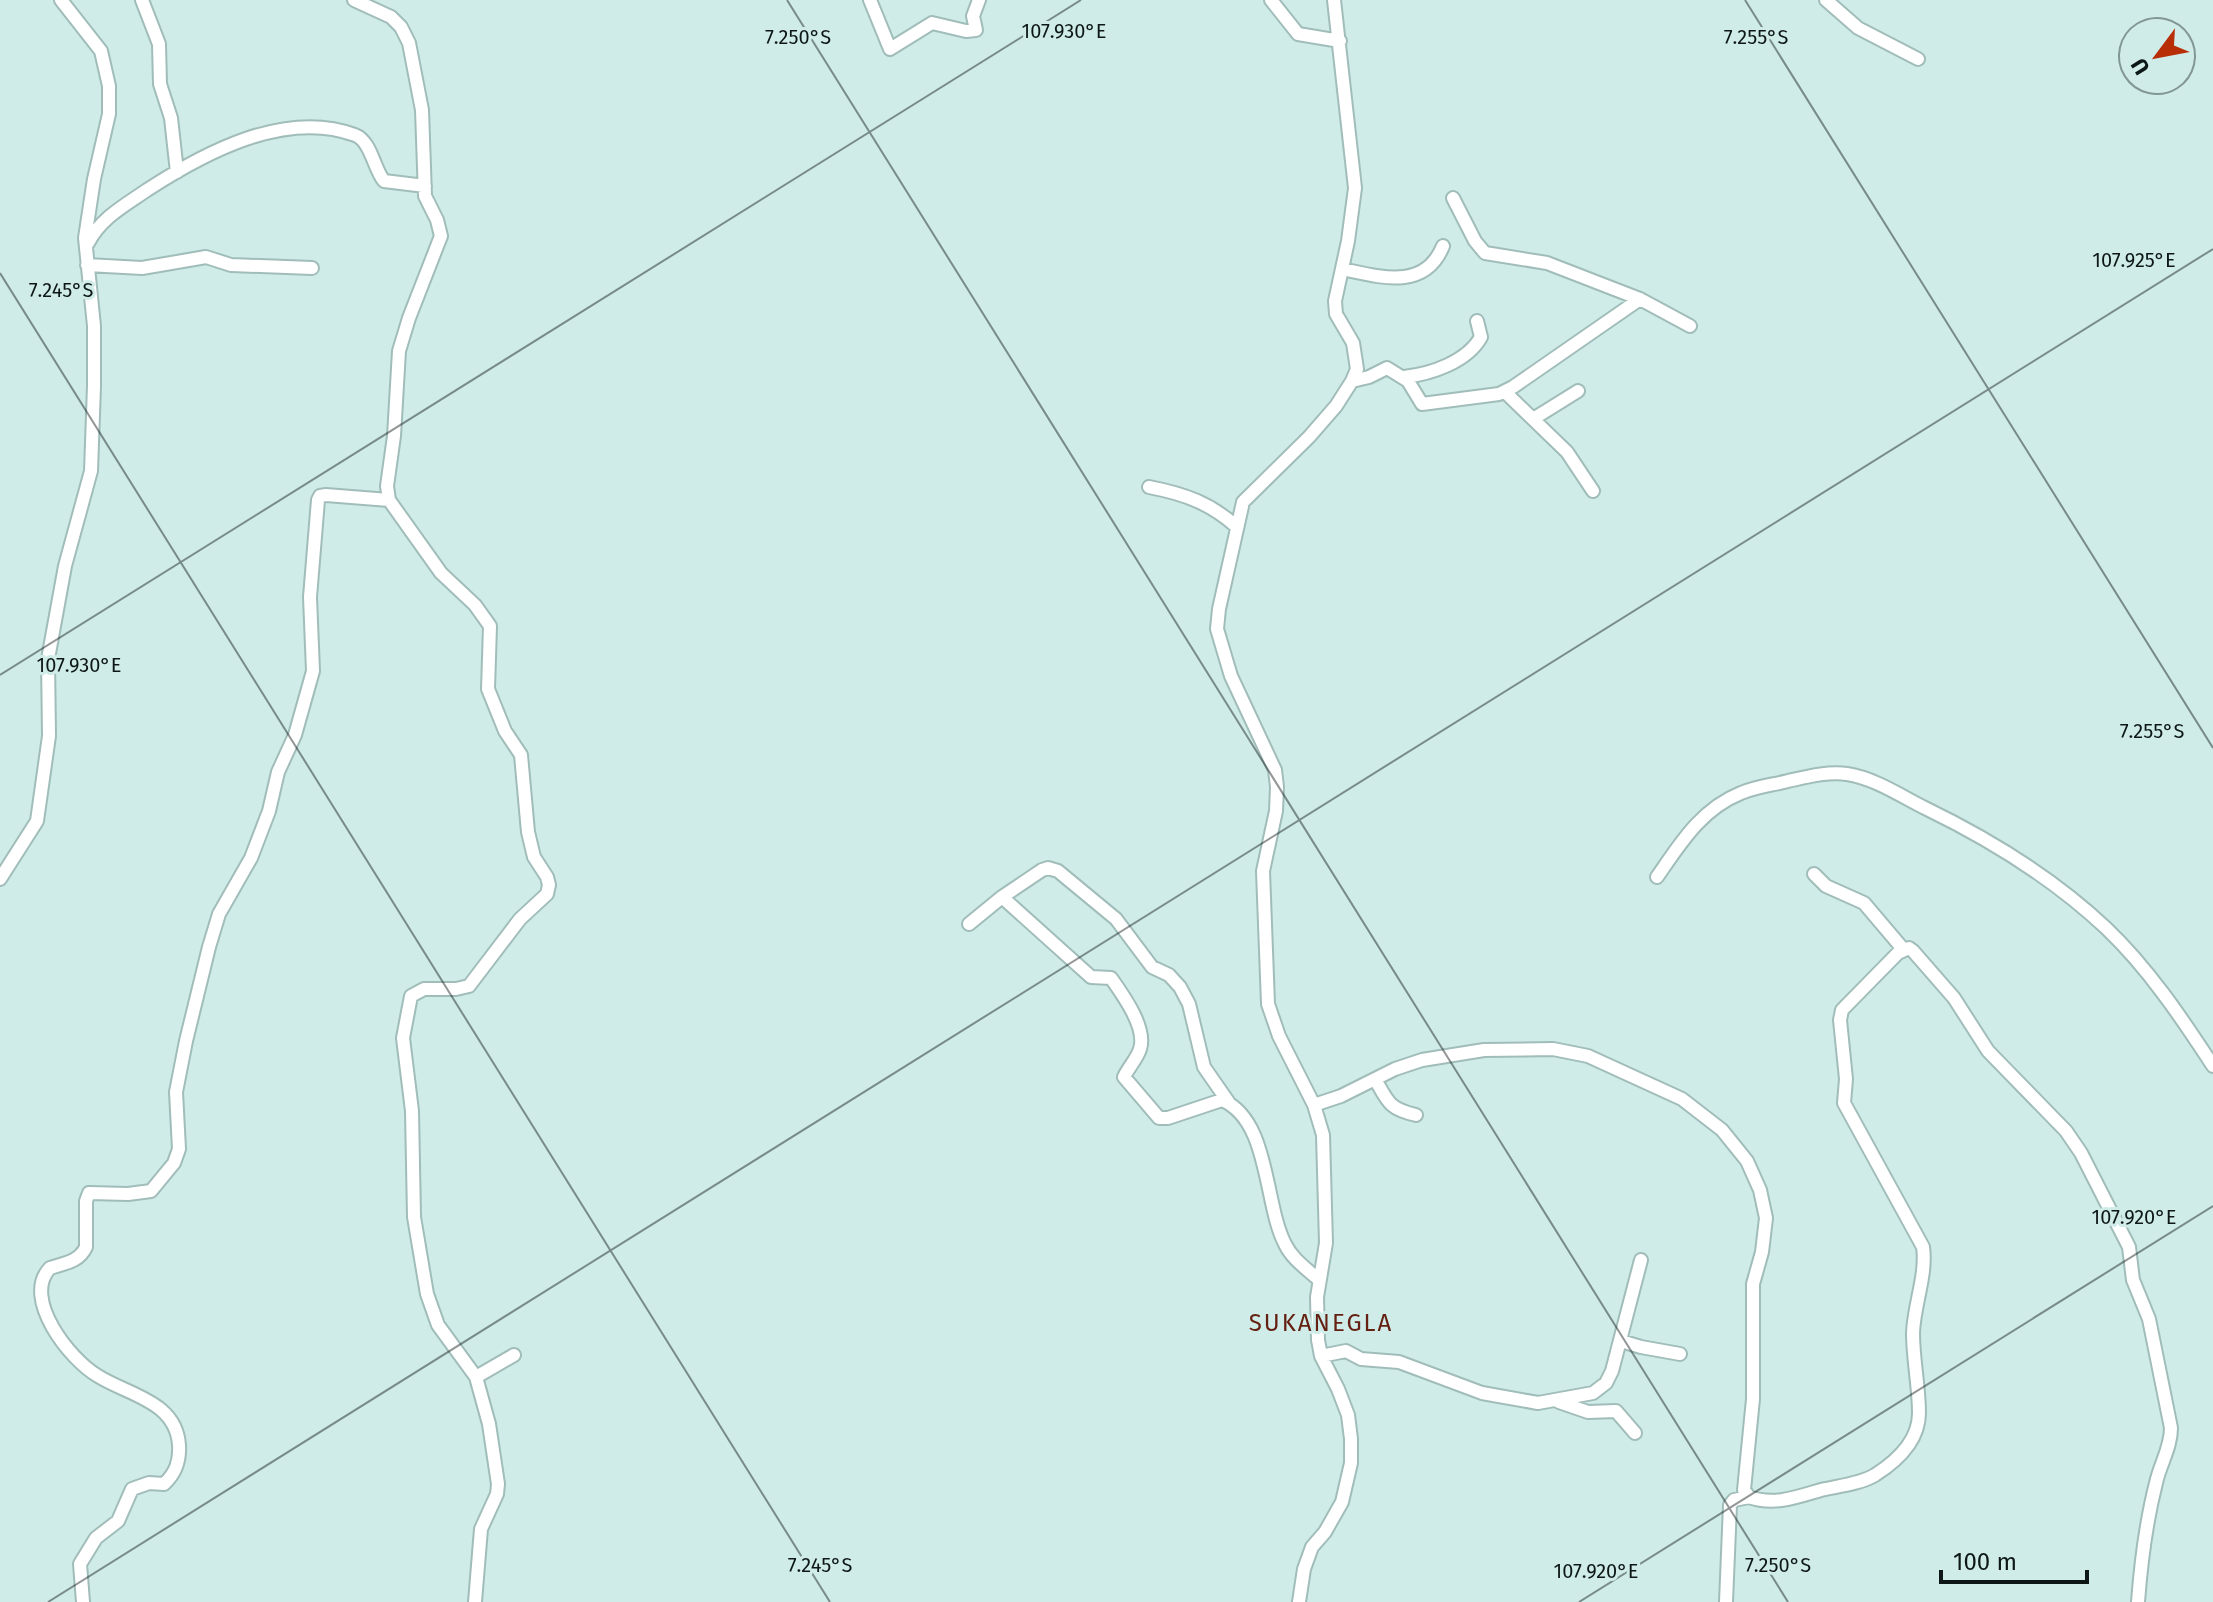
<svg xmlns="http://www.w3.org/2000/svg" width="2213" height="1602" viewBox="0 0 2213 1602" font-family="'Fira Sans',sans-serif">
<rect width="100%" height="100%" fill="#d0ece9"/>
<g fill="none" stroke-linecap="round" stroke-linejoin="round">
<defs>
<path id="minor" d="M 142,0 L 159,44 L 160,84 L 171,118 L 177,172
M 354,0 L 391,17 L 401,27 L 409,43 L 422,110 L 425,196 L 437,220 L 441,236 L 409,318 L 399,351 L 394,436 L 387,486 L 389,500
M 870,0 L 890,49 L 932,23 L 966,31 L 976,30 L 973,16 L 979,0
M 1271,0 L 1298,34 L 1340,41
M 1826,0 L 1858,28 L 1918,59
M 1453,198 L 1475,241 L 1485,253 L 1547,263 L 1640,299 L 1690,326
M 88,243 C 101,218 124,206 147,190 C 204,153 285,109 355,135 C 371,141 374,169 384,181 L 425,186
M 87,265 L 142,268 L 206,257 L 231,265 L 312,268
M 1342,269 C 1380,277 1425,291 1443,246
M 1404,377 C 1431,374 1467,362 1481,337 L 1477,321
M 1352,381 L 1369,377 L 1387,368 L 1408,381 L 1422,404 L 1499,394 L 1513,387 L 1640,299
M 1505,392 L 1567,452 L 1593,491
M 1533,419 L 1578,391
M 1149,487 C 1185,494 1210,503 1237,527
M 1814,874 L 1826,886 L 1864,903 L 1903,949
M 1657,877 C 1680,844 1701,809 1741,793 C 1755,787 1772,785 1788,781 C 1806,777 1828,771 1847,774 C 1874,778 1901,796 1925,808 C 1989,839 2054,879 2106,928 C 2148,968 2181,1017 2213,1066
M 0,879 L 37,821 L 49,736 L 48,659 L 65,566 L 91,471 L 94,386 L 94,326 L 85,238 L 94,179 L 109,114 L 109,86 L 101,51 L 61,0
M 1002,897 L 1091,977 L 1111,978 C 1123,995 1147,1028 1140,1049 C 1137,1059 1128,1068 1124,1077 L 1159,1118 L 1168,1118 L 1222,1100 C 1270,1120 1264,1204 1285,1244 C 1292,1259 1307,1269 1319,1280
M 969,924 L 1002,897 L 1042,870 L 1048,868 L 1058,871 L 1116,919 L 1152,967 L 1169,975 L 1180,987 L 1189,1004 L 1204,1067 L 1229,1103
M 1375,1079 C 1388,1102 1389,1109 1416,1115
M 1314,1105 L 1341,1096 L 1395,1069 L 1422,1060 L 1484,1050 L 1553,1049 L 1588,1056 L 1682,1099 L 1722,1130 L 1747,1161 L 1760,1190 L 1766,1218 L 1762,1252 L 1753,1284 L 1753,1399 L 1744,1490 L 1749,1497 C 1774,1506 1797,1497 1821,1490 C 1838,1486 1860,1484 1875,1475 C 1897,1461 1919,1441 1919,1413 C 1919,1386 1913,1360 1913,1333 C 1914,1304 1927,1275 1923,1247 L 1844,1103 L 1846,1079 L 1840,1020 L 1842,1010 L 1898,953 L 1909,948 L 1913,951 L 1954,998 L 1988,1051 L 2066,1131 L 2081,1153 L 2129,1247 L 2133,1280 L 2149,1319 L 2171,1428 C 2171,1448 2160,1464 2156,1483 C 2146,1522 2141,1562 2138,1602
M 1621,1341 L 1641,1347 L 1680,1354
M 1321,1356 L 1346,1351 L 1361,1359 L 1399,1362 L 1482,1393 L 1538,1403 L 1593,1393 L 1606,1383 L 1612,1371 L 1641,1260
M 476,1377 L 514,1355
M 1559,1402 L 1588,1412 L 1616,1411 L 1635,1433
M 83,1602 L 80,1564 L 96,1538 L 118,1521 L 132,1489 L 149,1483 L 164,1484 C 176,1473 180,1461 179,1445 C 176,1401 128,1395 98,1376 C 70,1360 21,1298 50,1268 C 65,1263 79,1262 86,1247 L 86,1201 L 89,1193 L 128,1194 L 151,1191 L 174,1163 L 179,1149 L 176,1092 L 186,1041 L 209,947 L 219,914 L 251,858 L 269,811 L 278,772 L 295,735 L 313,671 L 310,597 L 318,500 L 320,496 L 326,495 L 389,500 L 441,573 L 475,605 L 490,626 L 488,689 L 505,731 L 521,755 L 528,832 L 534,857 L 547,877 L 549,885 L 547,894 L 520,919 L 469,986 L 456,989 L 424,989 L 411,996 L 403,1038 L 412,1111 L 414,1217 L 427,1294 L 438,1325 L 476,1377 L 489,1424 L 498,1484 L 497,1494 L 481,1529 L 475,1602
M 1299,1602 L 1304,1569 L 1312,1547 L 1325,1532 L 1342,1502 L 1351,1463 L 1351,1439 L 1348,1415 L 1338,1389 L 1321,1356 L 1318,1340 L 1317,1297 L 1326,1243 L 1323,1135 L 1314,1105 L 1279,1036 L 1268,1004 L 1263,871 L 1276,811 L 1277,787 L 1275,770 L 1231,676 L 1217,629 L 1219,609 L 1243,502 L 1309,437 L 1336,406 L 1352,381 L 1357,369 L 1353,343 L 1336,314 L 1335,301 L 1348,241 L 1355,188 L 1334,0
M 1726,1602 L 1730,1505 L 1734,1500 L 1749,1497"/>
</defs>
<use href="#minor" stroke="#a1bdba" stroke-width="16"/>
<use href="#minor" stroke="#fff" stroke-width="12"/>
</g>
<path fill="none" stroke="#0d1716" stroke-width="2" stroke-opacity="0.45" d="M 787,0 L 1788,1602M 1745,0 L 2213,748M 0,273 L 830,1602M 0,675 L 1081,0M 48,1602 L 2213,249M 1579,1602 L 2213,1206"/>
<g text-anchor="middle" dominant-baseline="central" stroke-width="6" stroke-linejoin="round" paint-order="stroke">
<g font-size="24" letter-spacing="2" fill="#642112" stroke="#d0ece9">
<text x="1321" y="1323">SUKANEGLA</text>
</g>
</g>
<g font-size="20" text-anchor="middle" fill="#0d1716" stroke="#d0ece9" stroke-width="6" stroke-linejoin="round" paint-order="stroke">
<text x="1064" y="38">107.930°E</text>
<text x="798" y="44">7.250°S</text>
<text x="1756" y="44">7.255°S</text>
<text x="2134" y="267">107.925°E</text>
<text x="61" y="297">7.245°S</text>
<text x="79" y="672">107.930°E</text>
<text x="2152" y="738">7.255°S</text>
<text x="2134" y="1224">107.920°E</text>
<text x="820" y="1572">7.245°S</text>
<text x="1778" y="1572">7.250°S</text>
<text x="1596" y="1578">107.920°E</text>
</g>
<g transform="translate(2157 56) rotate(238)"><circle r="38" fill="#d0ece9" stroke="#829795" stroke-width="2"/>
<path d="M0-6L14 30L0 20L-14 30Z" fill="#b82e07"/>
<text y="-12" font-size="22" font-weight="bold" text-anchor="middle" fill="#0d1716">U</text>
</g>
<path d="M1941 1570v12h146v-12" fill="none" stroke="#0d1716" stroke-width="4"/>
<text x="1953" y="1570" font-size="24" fill="#0d1716" stroke="#d0ece9" stroke-width="6" paint-order="stroke">100 m</text>
</svg>
